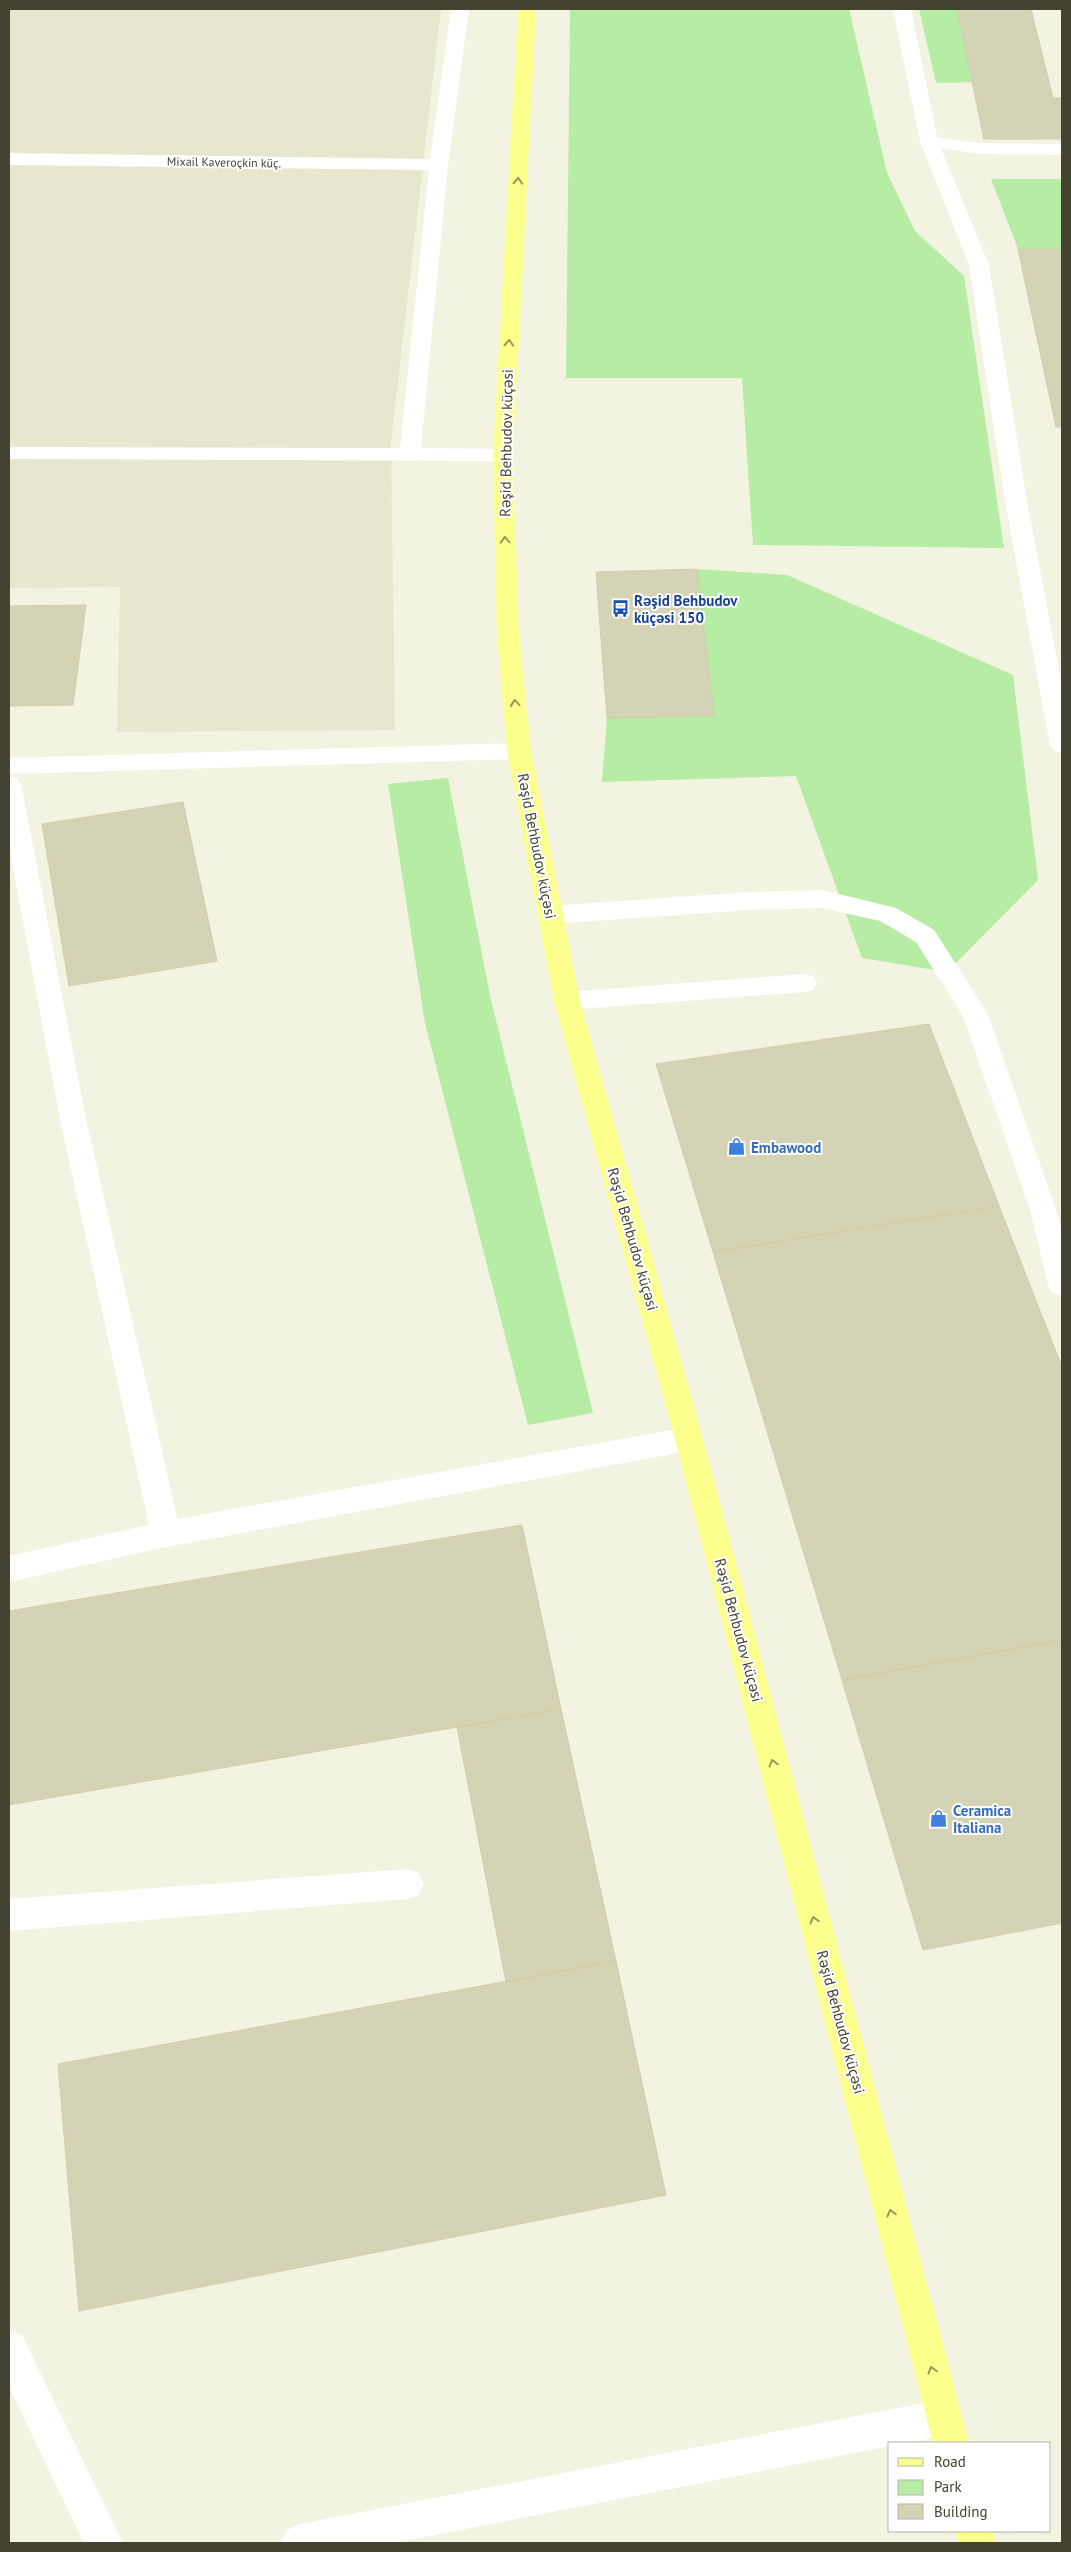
<svg xmlns="http://www.w3.org/2000/svg" width="1071" height="2552" viewBox="0 0 1071 2552" font-family="'PT Sans',sans-serif">
<rect width="100%" height="100%" fill="#f3f3e1"/>
<path fill="#e7e7ce" d="M 9,9 L 441,9 L 391,442 L 395,730 L 117,732 L 120,587 L 9,588 Z"/>
<path fill="#b6eca4" d="M 570,9 L 849,9 L 887,173 L 915,231 L 964,276 L 1004,548 L 753,545 L 742,378 L 566,378 Z
M 919,9 L 957,9 L 972,82 L 936,83 Z
M 991,179 L 1062,179 L 1062,249 L 1018,249 Z
M 697,569 L 787,575 L 1013,675 L 1038,880 L 947,972 L 862,958 L 796,776 L 602,782 L 607,718 L 714,715 Z
M 448,778 L 490,996 L 593,1413 L 528,1425 L 425,1023 L 388,784 Z"/>
<path fill="#d4d3b5" stroke="#d1cda8" d="M 957,9 L 1031,9 L 1053,98 L 1062,98 L 1062,139 L 984,139 Z
M 1018,249 L 1062,249 L 1062,427 L 1056,427 Z
M 697,569 L 714,716 L 607,718 L 596,572 Z
M 86,605 L 73,705 L 9,706 L 9,606 Z
M 183,802 L 217,961 L 69,986 L 42,824 Z
M 929,1024 L 999,1206 L 713,1252 L 656,1064 Z
M 999,1206 L 1062,1367 L 1062,1640 L 842,1680 L 713,1252 Z
M 522,1525 L 561,1709 L 9,1805 L 9,1611 Z
M 1062,1640 L 1062,1923 L 923,1950 L 842,1680 Z
M 561,1709 L 616,1961 L 506,1982 L 457,1727 Z
M 616,1961 L 666,2195 L 79,2311 L 58,2064 Z"/>
<g fill="none" stroke-linecap="round" stroke-linejoin="round">
<path fill="#fff" fill-rule="evenodd" d="M 451,9 L 469,9 L 448,165 L 421,448 L 503,449 L 510,450 L 513,455 L 510,460 L 503,461 L 9,459 L 9,447 L 400,448 L 429,170 L 9,165 L 9,153 L 430,159 Z
M 929,135 L 936,137 L 938,141 L 989,265 L 1027,501 L 1062,686 L 1062,753 L 1054,751 L 1050,745 L 1005,501 L 969,265 L 920,141 L 922,137 Z
M 9,776 L 17,778 L 21,784 L 86,1119 L 181,1534 L 176,1543 L 166,1547 L 156,1543 L 151,1534 L 60,1119 L 9,846 Z
M 822,890 L 896,908 L 934,930 L 988,1014 L 1057,1213 L 1062,1232 L 1062,1296 L 1052,1293 L 1048,1285 L 1031,1213 L 963,1016 L 916,942 L 880,921 L 822,908 L 750,910 L 550,924 L 541,921 L 538,915 L 541,909 L 550,906 L 750,892 Z
M 804,974 L 813,976 L 817,983 L 813,990 L 804,992 L 567,1010 L 558,1008 L 554,1001 L 558,994 L 567,992 Z
M 408,1869 L 419,1873 L 424,1884 L 419,1895 L 408,1899 L 9,1931 L 9,1899 Z
M 944,2399 L 957,2404 L 962,2417 L 957,2430 C 936,2439 912,2443 890,2443 L 890,2446 L 394,2543 L 281,2543 L 287,2530 L 300,2524 Z"/>
<path fill="#fff" fill-rule="evenodd" d="M 893,9 L 911,9 L 937,137 L 979,143 L 1062,144 L 1062,155 L 979,154 L 922,145 L 920,141 Z
M 519,743 L 527,745 L 531,751 L 527,757 L 519,759 L 9,774 L 9,758 Z
M 689,1427 L 699,1430 L 703,1439 L 699,1448 L 689,1451 L 166,1547 L 9,1582 L 9,1556 L 166,1521 Z
M 9,2330 L 22,2335 L 123,2543 L 84,2543 L 9,2387 Z"/>
<path fill="#fdff8d" fill-rule="evenodd" d="M 518,9 L 536,9 L 513,455 L 519,634 L 531,751 L 580,1001 L 703,1439 L 969,2443 L 933,2443 L 675,1439 L 554,1001 L 507,751 L 497,634 L 493,455 Z
M 955,2531 L 993,2531 L 996,2543 L 958,2543 Z"/>
</g>
<defs><path id="oneway-chevron" d="M-2-3.5L2.5 0L-2 3.5" fill="none" stroke-width="1.6" stroke-linecap="round" stroke-linejoin="round" transform="scale(1.25)"/></defs>
<g stroke="#97985a">
<use href="#oneway-chevron" transform="translate(518 181) rotate(-87)"/>
<use href="#oneway-chevron" transform="translate(509 343) rotate(-87)"/>
<use href="#oneway-chevron" transform="translate(505 540) rotate(-92)"/>
<use href="#oneway-chevron" transform="translate(515 703) rotate(-95)"/>
<use href="#oneway-chevron" transform="translate(773 1763) rotate(-105)"/>
<use href="#oneway-chevron" transform="translate(814 1920) rotate(-105)"/>
<use href="#oneway-chevron" transform="translate(891 2213) rotate(-105)"/>
<use href="#oneway-chevron" transform="translate(932 2370) rotate(-105)"/>
</g>
<defs>
<symbol id="bus-bare" viewBox="-9 -9 18 18"><path d="M-5-6H5V4H4V6H2V4H-2V6H-4V4H-5ZM-3.5-4V0h7V-4ZM-3.5 1.2v1.5H-2V1.2ZM2 1.2v1.5H3.5V1.2Z" fill="#1a4fb4" stroke="#fff" stroke-width="2.5" paint-order="stroke"/></symbol>
<symbol id="shop-bare" viewBox="-9 -9 18 18"><path d="M-5-2.5h2.3a2.7 3.5 0 0 1 5.4 0H5L5.5 6h-11ZM-1.5-2.5h3a1.5 2.3 0 0 0-3 0Z" fill="#3f7fe0" stroke="#fff" stroke-width="2.5" paint-order="stroke"/></symbol>
</defs>
<g fill-rule="evenodd">
<use href="#bus-bare" x="608" y="596" width="25" height="25"/>
<use href="#shop-bare" x="724" y="1134" width="25" height="25"/>
<use href="#shop-bare" x="926" y="1806" width="25" height="25"/>
</g>
<g text-anchor="middle" dominant-baseline="central" stroke-width="4" stroke-linejoin="round" paint-order="stroke">
<g font-size="12" fill="#444331" stroke="#fff">
<text transform="translate(224 162) rotate(1)">Mixail Kaveroçkin küç.</text>
</g>
<g font-size="15" fill="#444331" stroke="#fff">
<text transform="translate(506 443) rotate(-89)">Rəşid Behbudov küçəsi</text>
<text transform="translate(537 846) rotate(79)">Rəşid Behbudov küçəsi</text>
<text transform="translate(633 1239) rotate(74)">Rəşid Behbudov küçəsi</text>
<text transform="translate(739 1630) rotate(75)">Rəşid Behbudov küçəsi</text>
<text transform="translate(841 2022) rotate(75)">Rəşid Behbudov küçəsi</text>
</g>
<g font-size="15" font-weight="bold" fill="#164399" stroke="#fff" text-anchor="start">
<text x="634" y="600">Rəşid Behbudov<tspan x="634" dy="17">küçəsi 150</tspan></text>
</g>
<g font-size="15" font-weight="bold" fill="#366cbe" stroke="#fff" text-anchor="start">
<text x="751" y="1147">Embawood</text>
<text x="953" y="1810">Ceramica<tspan x="953" dy="17">Italiana</tspan></text>
</g>
</g>
<rect width="1071" height="2552" fill="none" stroke="#444331" stroke-width="20"/>
<rect x="888" y="2442" width="162" height="90" fill="#ffffff" stroke="#b4b4ad"/>
<rect x="898" y="2458" width="25" height="8" fill="#fdff8d" stroke="#b4b4ad"/>
<text x="934" y="2467" font-size="15" fill="#444331">Road</text>
<rect x="898" y="2480" width="25" height="15" fill="#b6eca4" stroke="#b4b4ad"/>
<text x="934" y="2492" font-size="15" fill="#444331">Park</text>
<rect x="898" y="2504" width="25" height="15" fill="#d4d3b5" stroke="#b4b4ad"/>
<text x="934" y="2517" font-size="15" fill="#444331">Building</text>
</svg>
